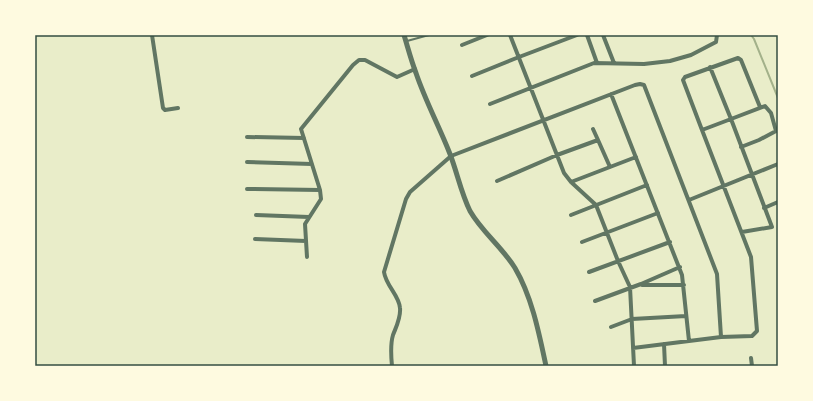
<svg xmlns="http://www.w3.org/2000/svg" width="813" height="401" viewBox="0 0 813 401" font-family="'Roboto Serif',serif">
<rect width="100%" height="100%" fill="#e9edc9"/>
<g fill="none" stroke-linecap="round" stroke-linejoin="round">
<path stroke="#a3b18a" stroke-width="2" d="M 751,35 L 754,39 L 778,98"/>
<path stroke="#617663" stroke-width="2" d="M 407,41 L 429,35"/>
<path stroke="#617663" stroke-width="4" d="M 152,35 L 163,108 L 165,110 L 178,108
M 510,35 L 564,173 L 571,182 L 596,205 L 618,261 L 630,287 L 634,366
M 587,35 L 597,63
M 603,35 L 614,63
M 462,45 L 487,35
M 710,67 L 731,119 L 765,106 L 771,113 L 776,131 L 759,140 L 741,147
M 472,76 L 519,57 L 577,35
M 611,94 L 682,275 L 689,341
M 490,104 L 594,63 L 644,64 L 670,61 L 691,55 L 716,42 L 717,35
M 593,129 L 598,140
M 702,130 L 683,80 L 685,77 L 738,58 L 741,60 L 760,107
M 247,137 L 304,138
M 247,162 L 312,164
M 497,181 L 557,155 L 598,140 L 610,167
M 571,182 L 636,157
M 247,189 L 320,190
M 689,200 L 778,164
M 764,208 L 778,202
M 256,215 L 309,217
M 571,215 L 647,185
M 255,239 L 306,241
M 582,242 L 658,213
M 307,257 L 305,224 L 321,199 L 320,190 L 301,129 L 353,65 L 359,60 L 365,60 L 397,77 L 415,69
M 589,272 L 670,242
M 642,285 L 684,285
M 595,301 L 641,284 L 680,267
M 611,327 L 632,319 L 686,316
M 721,337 L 752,336 L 757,331 L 751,257 L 702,130 L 731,119 L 772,227 L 742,232
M 664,344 L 665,366
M 751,358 L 752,366
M 392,366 C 391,356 390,345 393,335 C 396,327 401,318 400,308 C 399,295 386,286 384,272 L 406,199 L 410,192 L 451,156 L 635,85 L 640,84 L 644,85 L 717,274 L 721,337 L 633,348"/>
<path stroke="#617663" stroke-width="5" d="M 404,35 C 408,48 411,60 416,73 C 425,100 439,126 450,154 C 457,172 461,193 470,211 C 482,232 502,247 515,268 C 532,297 539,333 546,366"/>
</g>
<rect width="813" height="401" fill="none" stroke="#fefae0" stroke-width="72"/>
<rect x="36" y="36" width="741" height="329" fill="none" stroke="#344e41" stroke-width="1.5"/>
</svg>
